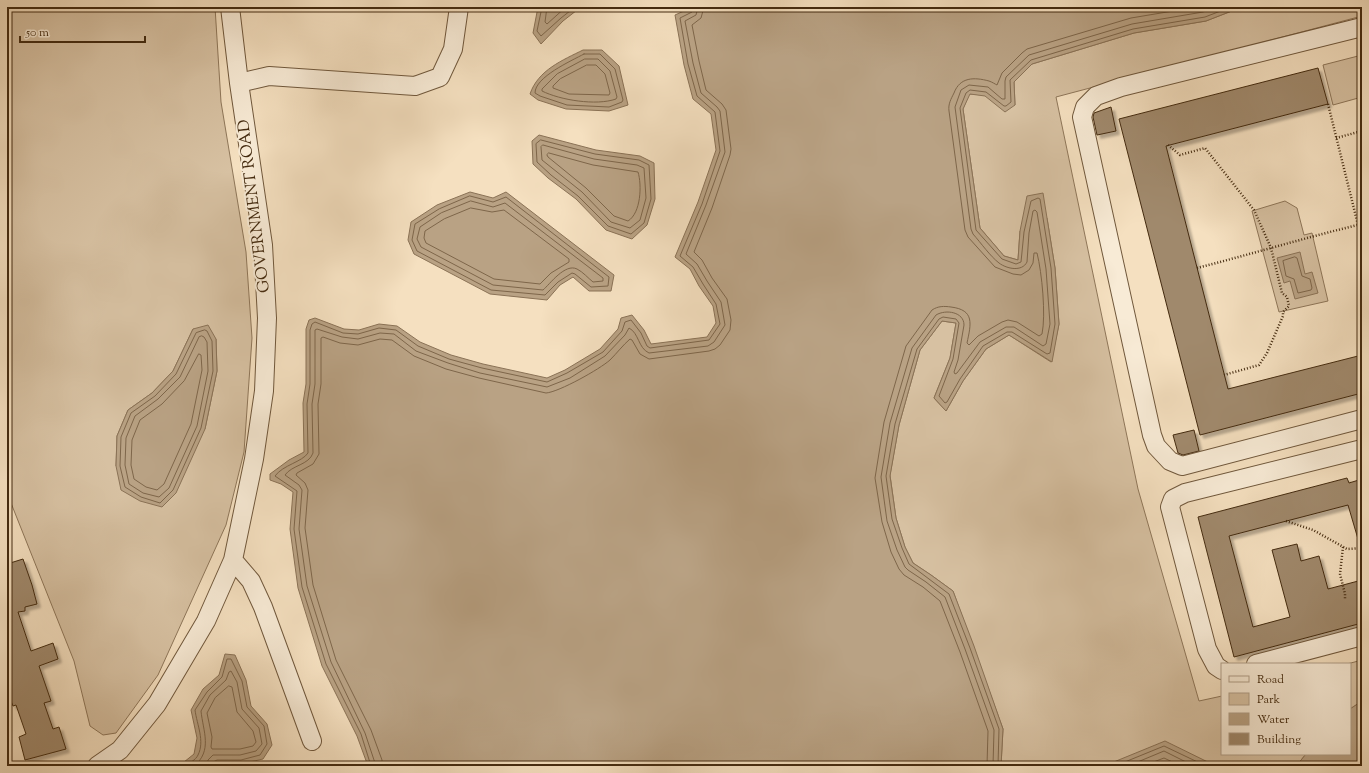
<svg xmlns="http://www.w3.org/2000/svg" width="1369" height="773" viewBox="0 0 1369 773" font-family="'Sorts Mill Goudy',serif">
<defs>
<filter id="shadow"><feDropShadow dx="3.5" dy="3.5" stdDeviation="1" flood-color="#0004"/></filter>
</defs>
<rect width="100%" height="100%" fill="#f5e0c0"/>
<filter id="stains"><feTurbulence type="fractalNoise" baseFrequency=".005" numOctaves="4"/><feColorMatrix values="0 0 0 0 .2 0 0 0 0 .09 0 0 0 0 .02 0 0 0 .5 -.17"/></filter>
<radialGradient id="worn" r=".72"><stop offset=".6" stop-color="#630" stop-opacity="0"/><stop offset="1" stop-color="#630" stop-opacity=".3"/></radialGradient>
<path fill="#d7c1a2" stroke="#8e7659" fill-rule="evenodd" d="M 7,7 L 215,7 L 221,102 L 246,252 L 252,338 L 244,452 L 226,525 L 158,675 L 116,733 L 103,735 L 90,726 L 74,661 L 7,493 ZM 193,329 L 216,339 L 217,371 L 205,429 L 116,466 L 117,436 L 128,410 L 152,393 L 173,371 Z
M 1242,7 L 1362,7 L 1362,16 L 1056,97 L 1138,489 L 1199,701 L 1222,696 L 1222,754 L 1306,754 L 1297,765 L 1293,766 L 1216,766 L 1204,761 L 1106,766 L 1001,766 L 1003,729 L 953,591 L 931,575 L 913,563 L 905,547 L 896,518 L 890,475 L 899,425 L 920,350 L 942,321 L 956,323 L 950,358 L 934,398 L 946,411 L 963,381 L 986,349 L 1009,335 L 1051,362 L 1059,324 L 1055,268 L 1047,218 L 1020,231 L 1018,260 L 1004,256 L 980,228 L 963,109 L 969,94 L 985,95 L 1015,105 L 1014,82 L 1032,64 L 1134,33 L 1206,21 Z
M 1362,55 L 1362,97 L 1333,105 L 1323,65 Z
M 1285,201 L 1297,208 L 1304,235 L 1312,233 L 1328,301 L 1279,312 L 1252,211 Z
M 1362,660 L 1362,701 L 1350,709 L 1350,664 L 1347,664 Z"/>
<path fill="#b9a284" stroke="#8a7256" d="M 538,7 L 581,7 L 563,21 L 541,44 L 533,33 Z
M 693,7 L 1242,7 L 1206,21 L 1134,33 L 1032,64 L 1014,82 L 1015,105 L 1005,112 L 985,96 L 970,94 L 963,109 L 980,228 L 1004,256 L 1018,260 L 1020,231 L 1027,196 L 1043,193 L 1055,268 L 1059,324 L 1052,362 L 1009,335 L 986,349 L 963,381 L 946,411 L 934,398 L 950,358 L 956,323 L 942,321 L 920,350 L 899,425 L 890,476 L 896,518 L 905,547 L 913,563 L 931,575 L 953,591 L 974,646 L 1003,729 L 1001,766 L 368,766 L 357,736 L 322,666 L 298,588 L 290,529 L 293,492 L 281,484 L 270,480 L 270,474 L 289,460 L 304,452 L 303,403 L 306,384 L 306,329 L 309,320 L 315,318 L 344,329 L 359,330 L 379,324 L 397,326 L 420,342 L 451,355 L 483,364 L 547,378 L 565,370 L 600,349 L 618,329 L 621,318 L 632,315 L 644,330 L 651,344 L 707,337 L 716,323 L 713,306 L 699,286 L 690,269 L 675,257 L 698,202 L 716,150 L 711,114 L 693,99 L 684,65 L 675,15 Z
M 583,50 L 602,50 L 619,66 L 628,105 L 609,111 L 566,109 L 538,100 L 530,94 C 538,70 563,60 583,50 Z
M 539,135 L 596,150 L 640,156 L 654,163 L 655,199 L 647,225 L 632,239 L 606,230 L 576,199 L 548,178 L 533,164 L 532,141 Z
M 470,192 L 493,198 L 506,192 L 614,275 L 611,291 L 589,291 L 573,277 L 560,285 L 547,300 L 490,294 L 414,254 L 408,240 L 411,222 L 437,205 Z
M 1300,252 L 1305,274 L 1312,272 L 1318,293 L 1295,299 L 1290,281 L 1284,283 L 1277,258 Z
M 208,325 L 216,339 L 217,371 L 205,429 L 176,493 L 162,507 L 140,501 L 121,490 L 116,466 L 117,436 L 128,410 L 152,393 L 173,371 L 193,329 Z
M 225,654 L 235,655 L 246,680 L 251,706 L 267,724 L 272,745 L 263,759 L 241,764 L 217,763 L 215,766 L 179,766 L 194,754 L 197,738 L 191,710 L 203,689 L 219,675 Z
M 1362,701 L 1362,766 L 1293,766 L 1297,765 L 1306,754 L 1350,754 L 1350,709 Z
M 1165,741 L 1216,766 L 1104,766 Z
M 153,762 L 168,766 L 136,766 Z"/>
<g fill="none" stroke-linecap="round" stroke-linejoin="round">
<path stroke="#7e664a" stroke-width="1" d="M 542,7 L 537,31 L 541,36 L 561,18 L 575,7
M 547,7 L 545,22 L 547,24 L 566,7
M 584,54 L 600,54 L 615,69 L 623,100 L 622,102 L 609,107 L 567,105 L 540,96 L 535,93 C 535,77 571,61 584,54 Z
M 585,59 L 598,59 L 610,71 L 617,97 L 616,99 C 596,106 560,100 542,91 L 542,89 L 557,74 Z
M 587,65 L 596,65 L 605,74 L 610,93 L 609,95 L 569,94 L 553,88 L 553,86 L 560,79 Z
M 541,140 L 595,154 L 639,160 L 649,165 L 651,199 L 644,223 L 631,234 L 608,226 L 578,196 L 551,175 L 537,162 L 536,144 Z
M 543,145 L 594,159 L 637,165 L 644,168 L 646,198 L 640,220 L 630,228 L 611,222 L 582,192 L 542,160 L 541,147 Z
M 549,153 L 593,165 L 638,172 C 642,185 641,213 628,221 L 614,216 L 586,188 L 548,157 L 547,155 Z
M 470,196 L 493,202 L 506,197 L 609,277 L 608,286 L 591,287 L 575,274 L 572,273 L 558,282 L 545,295 L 491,290 L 417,251 L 412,240 L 415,224 L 439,209 Z
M 471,201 L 493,207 L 505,203 L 603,278 L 603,281 L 593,282 C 588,278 583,272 577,269 C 565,263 550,284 543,290 L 493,285 L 421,247 L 417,239 L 420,227 L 441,213 Z
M 471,208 L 492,212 L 504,210 L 569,259 L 569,262 L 551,273 L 540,284 L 494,279 L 426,243 L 424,238 L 425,231 L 444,219 Z
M 1295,257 L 1297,258 L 1302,276 L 1310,279 L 1312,288 L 1311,290 L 1298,293 L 1294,279 L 1286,276 L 1283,261 Z
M 205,330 L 207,331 L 212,341 L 213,371 L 201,428 L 173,490 L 160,503 L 141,497 L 125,487 L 120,466 L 121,437 L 131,413 L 155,396 L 176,374 L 196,333 Z
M 202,336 L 204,337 L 207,342 L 208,371 L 197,426 L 169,488 L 159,497 L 143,493 L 129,484 L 125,465 L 126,438 L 135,416 L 158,399 L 180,377 L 199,337 Z
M 199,354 L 201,355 L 202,370 L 191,424 L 164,484 L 157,490 L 146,487 L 134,479 L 131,465 L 132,440 L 140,420 L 162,404 L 184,381 Z
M 229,686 L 232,687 L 237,712 L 253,731 L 256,742 L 253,746 L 240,749 L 212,749 L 211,747 L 212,737 L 207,713 L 215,698 Z
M 185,766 C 189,763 196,760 198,755 C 205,741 197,725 195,710 L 207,692 L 222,677 L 227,659 L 231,659 L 242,681 L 247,707 L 264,726 L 267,744 L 260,755 L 241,760 L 217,760 L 213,762 L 212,766
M 194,766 C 213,751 203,731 201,711 L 210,695 L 226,680 L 229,672 L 231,671 L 237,682 L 242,709 L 259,728 L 262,744 L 256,751 L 240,755 L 213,755 L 208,760 L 207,766
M 371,766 L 361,734 L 326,664 L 302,587 L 294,529 L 297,491 L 275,476 C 283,465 302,462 308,453 L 307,404 L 310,384 L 310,330 L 312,324 L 315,322 L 343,333 L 358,334 L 379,328 L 396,330 L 418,346 L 449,359 L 482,368 L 547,382 L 567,373 L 603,352 L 622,331 L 625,322 L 631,320 L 641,333 L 647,346 L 650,348 L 709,340 L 720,324 L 716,304 L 703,284 L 693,267 L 680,256 L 702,204 L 720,151 L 715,112 L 697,96 L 688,64 L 680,18 L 692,12 L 693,7
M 376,766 L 365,733 L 331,662 L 307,586 L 299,529 L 302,490 L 299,485 L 285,475 C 292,465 309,465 313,453 L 312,404 L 315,384 L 315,330 L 317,329 L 342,337 L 358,339 L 380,333 L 394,334 L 416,351 L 448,363 L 480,373 L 547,387 L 570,378 L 605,356 L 625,335 L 629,328 C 639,333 638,348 649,353 L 708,346 L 714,342 L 725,325 L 721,302 L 707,281 L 697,264 L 686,254 L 706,205 L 725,152 L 720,111 L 717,107 L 701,93 L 693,63 L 685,21 L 696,15 L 698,7
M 382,766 L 382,760 L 371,730 L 336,660 L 313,585 L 305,528 L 308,490 L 305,483 L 296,475 L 297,473 L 313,464 L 319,454 L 318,404 L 321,384 L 321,338 L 323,337 L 340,343 L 358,345 L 380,339 L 392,340 L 414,356 L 446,369 L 479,378 L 546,393 C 559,392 600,369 610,360 C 617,353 623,345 630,339 L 632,340 L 640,354 L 649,359 L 709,351 L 715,349 L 720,345 L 730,330 L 731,320 L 727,299 L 712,278 L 702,260 L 694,252 L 712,208 L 730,155 L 731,149 L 726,110 L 722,104 L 706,90 L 699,61 L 692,25 L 701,18 L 704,7
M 987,766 L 988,731 L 960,652 L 940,601 L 923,587 L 904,575 L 899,569 L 891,552 L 882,522 L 875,478 L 884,422 L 906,346 L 932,310 C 938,306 944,306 951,307 C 975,310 971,324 967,343 L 969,345 L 978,336 L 1002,322 L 1008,320 L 1017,322 L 1039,336 L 1042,334 C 1046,315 1042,273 1037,253 L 1034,253 L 1033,263 L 1029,270 L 1021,275 L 1013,274 L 995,267 L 968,237 L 965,230 L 949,111 C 948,104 951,99 954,93 C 960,77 974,77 989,81 C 992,82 995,84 997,85 L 1002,73 L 1022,53 L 1027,49 L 1131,18 L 1197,7
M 993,766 L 994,730 L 965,649 L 945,597 L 926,582 L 908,570 L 905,567 L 897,550 L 887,521 L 881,477 L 890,423 L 912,348 L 936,315 C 946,309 964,312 964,325 L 958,360 L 954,372 L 955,374 L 957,373 L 980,342 L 1006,327 L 1014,327 L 1043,346 L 1046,344 L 1050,324 L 1046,269 L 1037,212 L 1035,210 L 1033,211 L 1029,233 L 1027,262 C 1022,272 1007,269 999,263 C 990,256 981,243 973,234 L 971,229 L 955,107 L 961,90 L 969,85 L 988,87 L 1002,99 L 1005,99 L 1005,81 L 1006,77 L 1029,55 L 1132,24 L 1203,12 L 1217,7
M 998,766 L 999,729 L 970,648 L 949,594 L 909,564 L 902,548 L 892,519 L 886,476 L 895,424 L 917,349 L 939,319 L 943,317 L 956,319 L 959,323 L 953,359 L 939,396 L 945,403 L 947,402 L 960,379 L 983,346 L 1007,332 L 1012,332 L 1047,354 L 1050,353 L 1055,324 L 1051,268 L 1040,199 L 1038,198 L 1031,201 L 1024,232 L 1021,262 L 1016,264 L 1002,259 L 976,230 L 960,108 L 966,93 L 970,90 L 986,92 L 1004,106 L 1006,106 L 1011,102 L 1010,80 L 1031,60 L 1133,29 L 1205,17 L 1231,7
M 1115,766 L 1164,746 L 1206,766
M 1128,766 L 1164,751 L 1194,766
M 1143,766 L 1164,758 L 1181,766"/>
</g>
<path fill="#a0896c" stroke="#442b10" filter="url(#shadow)" d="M 1318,68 L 1328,104 L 1166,146 L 1228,389 L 1362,355 L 1362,393 L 1200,435 L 1119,119 Z
M 1111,107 L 1116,131 L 1097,135 L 1093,117 L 1094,113 Z
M 1194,430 L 1199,451 L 1183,455 L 1178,453 L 1173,435 Z
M 1347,478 L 1349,483 L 1362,479 L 1362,539 L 1358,539 L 1348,505 L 1229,536 L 1253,627 L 1290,617 L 1272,550 L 1297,544 L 1301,561 L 1319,556 L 1328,589 L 1362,580 L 1362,623 L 1234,657 L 1198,517 Z
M 23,559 L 32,585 L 37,604 L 25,607 L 25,611 L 18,612 L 31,651 L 53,643 L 58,659 L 39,666 L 51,701 L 44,703 L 53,729 L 59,727 L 66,749 L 25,760 L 19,737 L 26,734 L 16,705 L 13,706 L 7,691 L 7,564 Z"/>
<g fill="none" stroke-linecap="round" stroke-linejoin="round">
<defs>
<path id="minor" d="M 1362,27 L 1121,87 L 1096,96 L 1085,107 L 1082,117 L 1152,435 L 1156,446 L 1170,461 L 1182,466 L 1362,419
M 239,83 L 269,76 L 415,86 L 440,77 L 453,49 L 459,7
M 233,560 L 251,581 L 263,607 L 312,741
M 1256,664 L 1362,636
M 1222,670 L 1216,666 L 1207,649 L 1170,507 L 1173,499 L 1185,493 L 1362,449
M 97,766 L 120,750 L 157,704 L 206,621 L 233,560 L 254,459 L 264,391 L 267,318 L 263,245 L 239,83 L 230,7"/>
</defs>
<use href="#minor" stroke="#70583c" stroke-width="20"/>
<path stroke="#442b10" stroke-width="2.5" stroke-dasharray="1 2" stroke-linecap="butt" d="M 1328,104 L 1362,241
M 1336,138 L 1362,131
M 1168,145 L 1180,155 L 1205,148 L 1254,210 L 1271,248 L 1282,293 L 1287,297 L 1289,306 L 1283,312 L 1283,316 L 1267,353 L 1259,365 L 1224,375
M 1197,268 C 1252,254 1307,237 1362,224
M 1286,521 L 1313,530 L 1347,549 L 1362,548
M 1343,547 L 1340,574 L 1345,594 L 1345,600"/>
<use href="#minor" stroke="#f8ebd6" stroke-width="18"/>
</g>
<g text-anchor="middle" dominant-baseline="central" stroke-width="4" stroke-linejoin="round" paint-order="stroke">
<g font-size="16" fill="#442b10" stroke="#f8ebd6">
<text transform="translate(255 206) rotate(-97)">GOVERNMENT ROAD</text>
</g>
</g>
<rect width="1369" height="773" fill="none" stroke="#f5e0c0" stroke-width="24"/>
<rect x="8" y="8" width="1353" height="757" fill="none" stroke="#442b10" stroke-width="2"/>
<rect x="12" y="12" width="1345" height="749" fill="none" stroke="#442b10"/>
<rect x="1221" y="663" width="130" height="92" fill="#f8ebd6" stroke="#b09e87"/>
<rect x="1229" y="676" width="20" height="6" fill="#f8ebd6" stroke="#b09e87"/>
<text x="1257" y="683" font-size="12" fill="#442b10">Road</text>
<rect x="1229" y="693" width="20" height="12" fill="#d7c1a2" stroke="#b09e87"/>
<text x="1257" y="703" font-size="12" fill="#442b10">Park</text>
<rect x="1229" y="713" width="20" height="12" fill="#b9a284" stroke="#b09e87"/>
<text x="1257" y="723" font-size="12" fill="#442b10">Water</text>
<rect x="1229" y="733" width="20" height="12" fill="#a0896c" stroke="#b09e87"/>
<text x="1257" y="743" font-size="12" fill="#442b10">Building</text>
<path d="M20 36v6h125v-6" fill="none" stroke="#442b10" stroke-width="2"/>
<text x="26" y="36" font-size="12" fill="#442b10" stroke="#f8ebd6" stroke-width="3" paint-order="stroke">50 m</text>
<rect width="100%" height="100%" filter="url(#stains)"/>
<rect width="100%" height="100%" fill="url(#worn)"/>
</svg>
